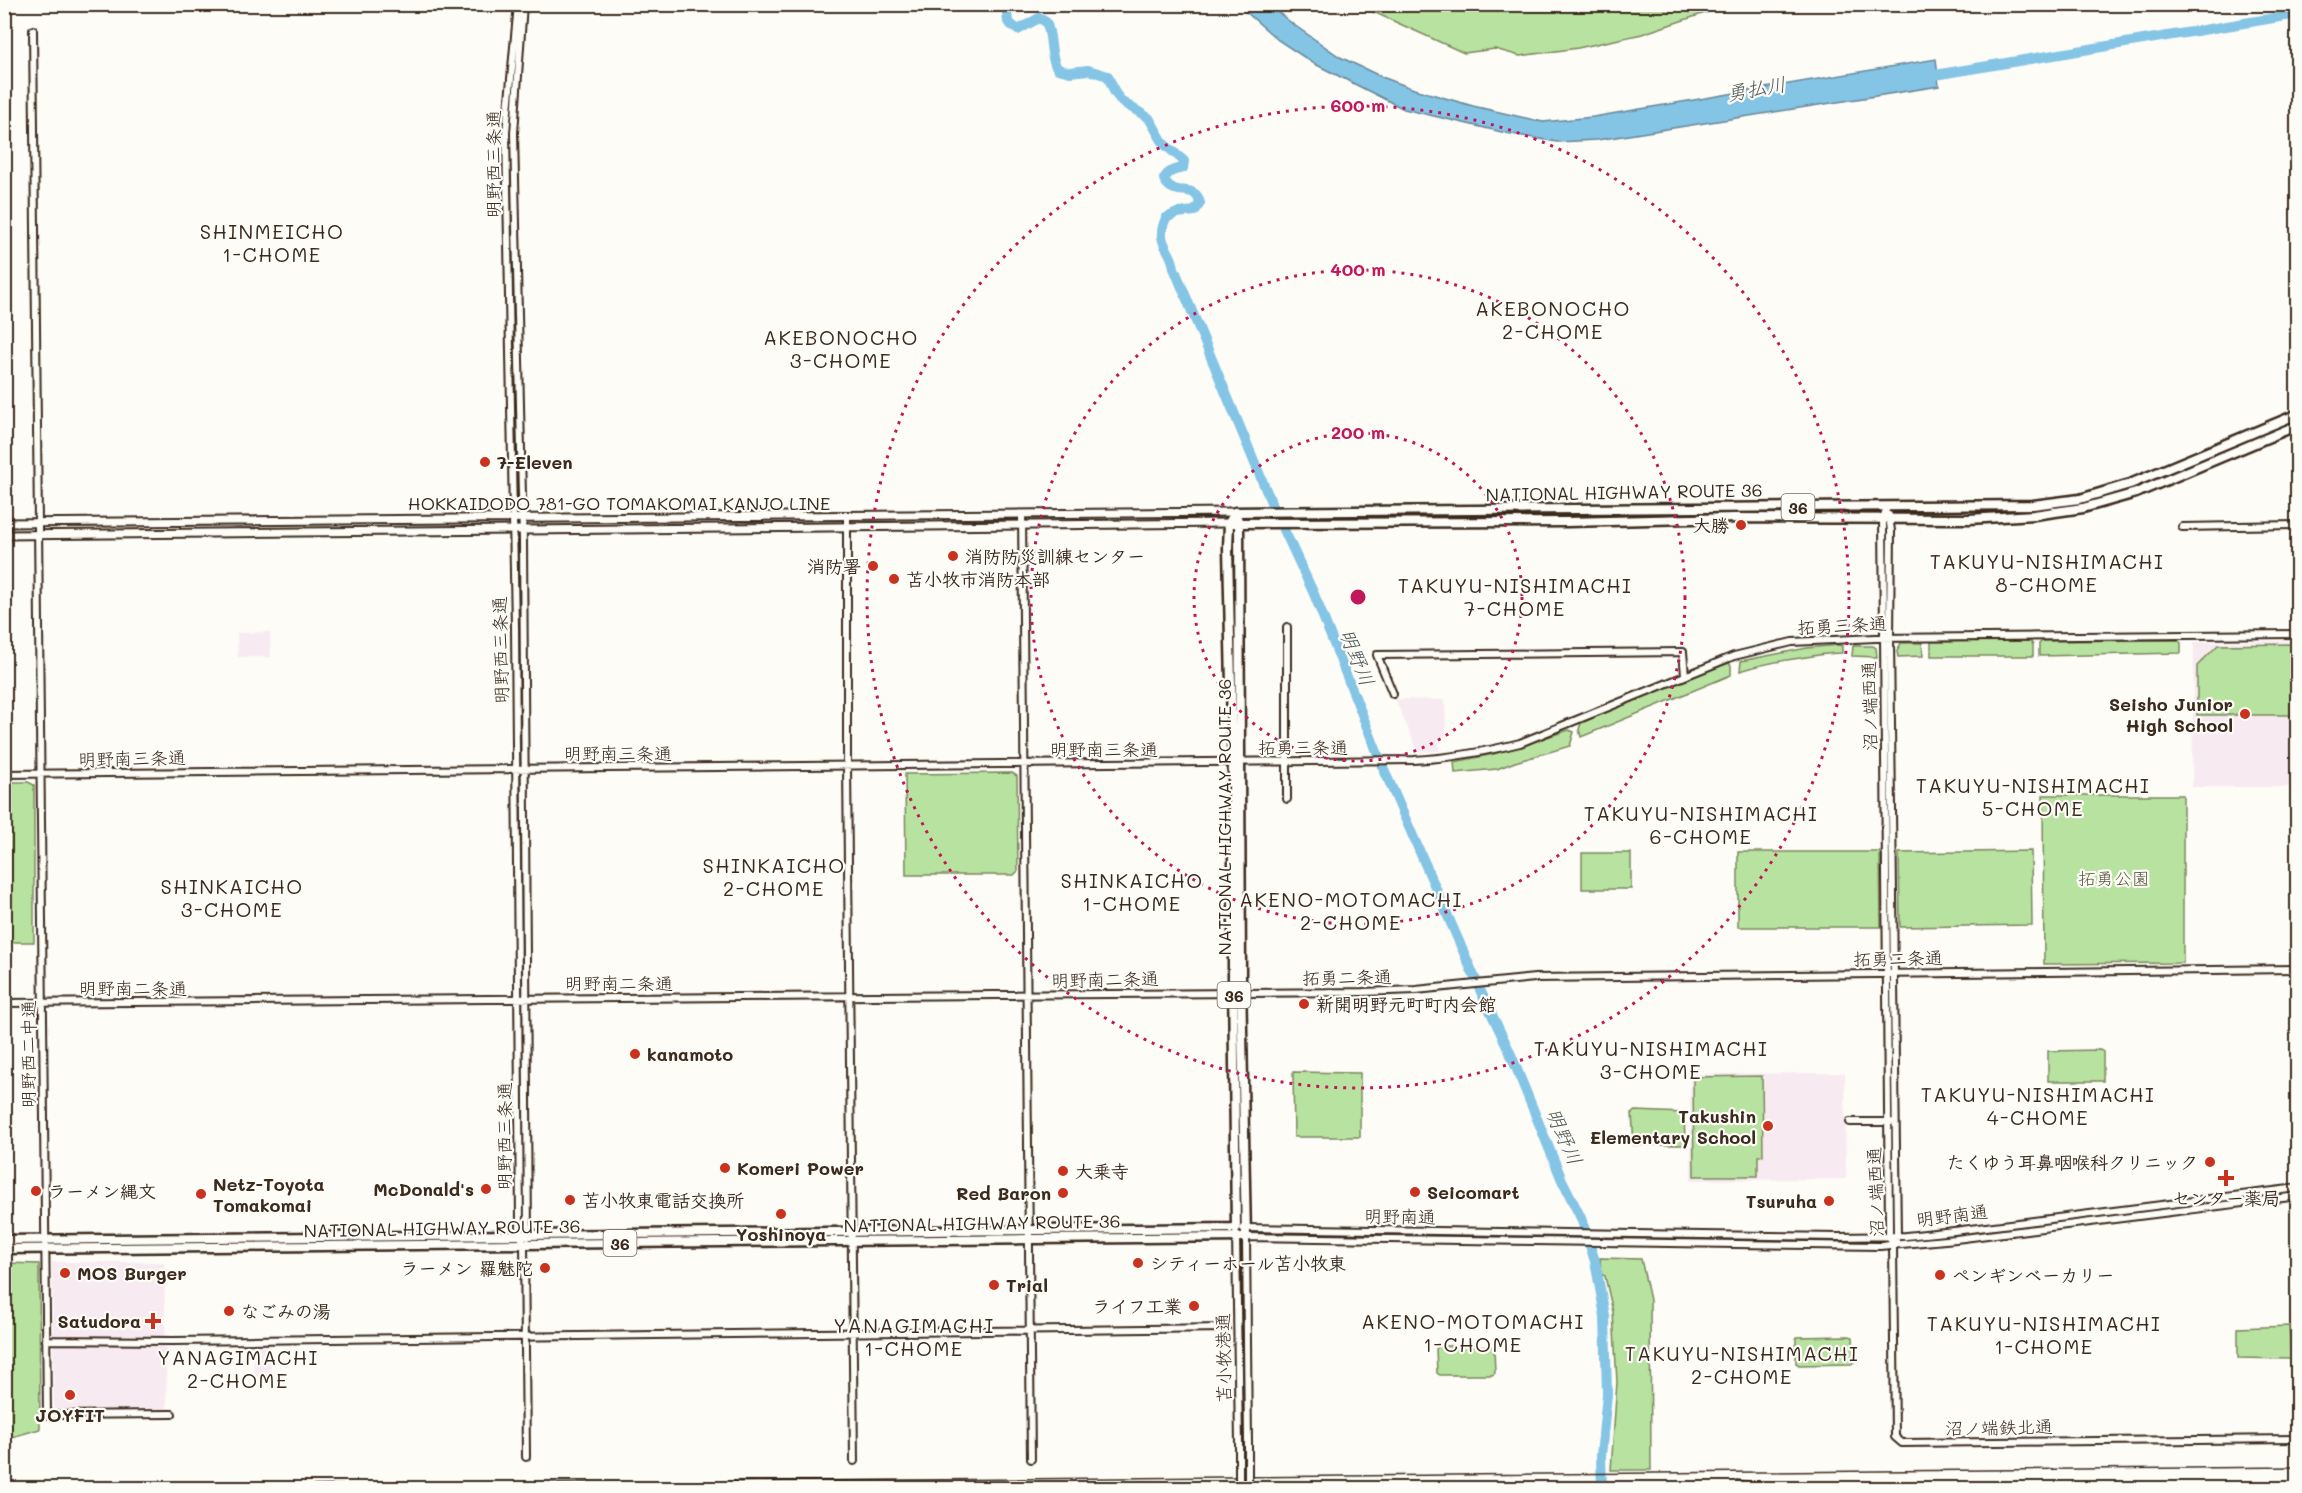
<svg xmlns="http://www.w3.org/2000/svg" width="2302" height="1493" viewBox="0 0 2302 1493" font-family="Mali,'Klee One',sans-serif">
<rect width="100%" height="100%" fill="#fdfcf7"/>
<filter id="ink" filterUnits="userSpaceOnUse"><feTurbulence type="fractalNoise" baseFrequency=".0167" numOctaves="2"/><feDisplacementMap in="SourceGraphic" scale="12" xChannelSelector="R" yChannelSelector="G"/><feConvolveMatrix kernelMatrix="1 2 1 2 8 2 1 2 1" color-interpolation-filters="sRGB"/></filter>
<g filter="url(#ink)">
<path fill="#f8eaf1" d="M 270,632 L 271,657 L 238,657 L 237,633 Z
M 2297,641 L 2297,787 L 2192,787 L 2194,642 Z
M 1395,699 L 1445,700 L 1446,737 L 1439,738 L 1439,751 L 1418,752 Z
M 1845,1073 L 1846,1179 L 1691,1180 L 1690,1074 Z
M 52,1262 L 164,1262 L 167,1411 L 54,1411 Z
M 253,1346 L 270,1346 L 271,1383 L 261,1383 L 261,1377 L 254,1377 Z"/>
<path fill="#b8e29f" stroke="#7a865e" stroke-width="1.5" d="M 1358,5 L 1729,5 L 1642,34 L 1578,48 L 1520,56 L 1495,49 L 1464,53 Z
M 2178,640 L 2181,643 L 2181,653 L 2039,656 L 2039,644 L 2042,641 Z
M 2030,641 L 2033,645 L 2033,656 L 1931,656 L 1931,642 Z
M 1901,643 L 1922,643 L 1923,656 L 1898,657 L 1897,651 Z
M 2297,644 L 2297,715 L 2197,715 L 2197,666 L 2218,645 Z
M 1838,645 L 1842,646 L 1842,653 C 1824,653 1816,656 1800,658 C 1777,661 1762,664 1740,671 L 1741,661 L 1807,648 Z
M 1853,646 L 1873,646 L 1876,648 L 1877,657 L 1852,656 Z
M 1729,663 L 1731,666 L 1731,675 L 1581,737 L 1579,729 L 1581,723 L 1680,680 Z
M 1569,730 L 1574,732 L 1570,746 L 1515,762 L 1497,769 L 1455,773 L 1454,762 L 1494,754 Z
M 1012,773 L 1017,776 L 1018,871 L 1014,875 L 906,875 L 905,774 Z
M 4,782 L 28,782 L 34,785 L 34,942 L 5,942 Z
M 2043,795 L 2183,795 L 2183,963 L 2044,964 Z
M 2031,851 L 2032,925 L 1900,927 L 1899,853 Z
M 1738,852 L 1880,852 L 1881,927 L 1738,927 Z
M 1582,853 L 1631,853 L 1631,889 L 1582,889 Z
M 2100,1050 L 2103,1052 L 2103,1081 L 2048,1081 L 2048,1051 Z
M 1293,1072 L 1360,1073 L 1360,1137 L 1294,1137 Z
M 1762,1076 L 1763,1155 L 1758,1156 L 1758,1176 L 1694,1176 L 1693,1077 Z
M 1635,1111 L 1684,1113 L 1685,1142 L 1684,1145 L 1634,1145 L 1632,1113 Z
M 1600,1258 L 1641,1259 L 1650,1300 L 1651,1470 L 1611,1470 L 1617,1382 L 1613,1312 L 1605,1276 L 1601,1274 Z
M 5,1263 L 39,1264 L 40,1429 L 5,1439 Z
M 2289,1326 L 2291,1356 L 2290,1359 L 2238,1358 L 2238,1328 Z
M 1849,1336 L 1853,1337 L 1854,1362 L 1851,1364 L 1799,1365 L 1796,1363 L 1796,1337 Z
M 1439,1346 L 1491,1346 L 1494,1348 L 1495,1373 L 1492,1375 L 1440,1375 L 1437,1373 L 1436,1349 Z"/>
<path fill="#84c4e5" stroke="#678695" stroke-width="1.5" d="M 1238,5 L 1269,5 L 1294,25 L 1340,57 L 1382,77 L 1414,89 L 1473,106 L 1543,122 L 1593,117 L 1936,59 L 1939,86 L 1597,140 L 1557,142 L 1506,133 L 1404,109 L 1313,63 L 1278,40 Z"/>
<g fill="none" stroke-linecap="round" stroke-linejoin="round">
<path stroke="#84c4e5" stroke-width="10" d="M 1006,4 L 1008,22 L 1018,30 L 1039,18 L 1046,22 C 1053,37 1049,58 1058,69 L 1070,72 L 1088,70 L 1108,76 L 1115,93 L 1122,102 L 1149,118 L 1164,144 L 1184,161 L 1183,168 C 1174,170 1168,171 1164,179 C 1174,200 1195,181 1200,203 L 1195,211 L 1177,213 L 1166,218 C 1154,244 1172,248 1174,268 L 1271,502 L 1314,594 L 1385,772 L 1481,992 L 1509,1050 L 1562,1180 L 1581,1218 L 1595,1261 L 1605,1316 L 1607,1394 L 1601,1456 L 1602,1488
M 1923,77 L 2298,14"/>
<defs>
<path id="tertiary" d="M 518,4 L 506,132 L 515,627 L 520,1223 L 520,1235 L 524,1243 L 526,1457
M 523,4 L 514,133 L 523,541 L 528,1237
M 33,30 L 47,1415 L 172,1414
M 1887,507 L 1883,518 L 1889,1227 L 1889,1236 L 1893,1245 L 1895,1437 L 1902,1443 L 2298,1439
M 1022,515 L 1031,1459
M 1889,515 L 1891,531 L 1890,638 L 1897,1236 L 1896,1240
M 847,517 L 847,766 L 854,1461
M 2182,527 L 2298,525
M 1287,627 L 1287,799
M 1393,694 L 1377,655 L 1683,652 L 1685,675
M 4,774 L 1414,760 C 1451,758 1484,752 1520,743 L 1734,656 L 1792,642 L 1875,638 L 2298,634
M 4,1003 L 1363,992 L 1416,990 L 1535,978 L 2298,969
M 1850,1122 L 1891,1122
M 1243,1228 L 1838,1237 L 1906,1236 L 1954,1231 L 2298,1188
M 1236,1234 L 1239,1444
M 46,1340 L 172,1341 L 1226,1328
M 1248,1443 L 1246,1237 L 1880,1246 L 1956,1239 L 2298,1196"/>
<path id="secondary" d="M 4,523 L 1235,512
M 4,535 L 1229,523"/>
<path id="trunk" d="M 1235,512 L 2033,505 L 2080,499 L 2130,484 L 2298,414
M 1234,523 L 1567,522 L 1734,518 L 1969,519 L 2034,515 L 2083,508 L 2136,493 L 2298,425
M 4,1240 L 1236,1228 L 1233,979 L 1233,777 L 1228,548 L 1229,523 L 1235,512
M 4,1249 L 1246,1237 L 1241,978 L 1239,523 L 1235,512"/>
</defs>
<use href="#tertiary" stroke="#3b2a1e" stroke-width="10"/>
<use href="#secondary" stroke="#3b2a1e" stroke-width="11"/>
<use href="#trunk" stroke="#3b2a1e" stroke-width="13"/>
<use href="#tertiary" stroke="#fdfcf7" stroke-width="6"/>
<use href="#secondary" stroke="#fdfcf7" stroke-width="7"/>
<use href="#trunk" stroke="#fdfcf7" stroke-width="8"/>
<path stroke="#3b2a1e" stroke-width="1.5" d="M 1736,1480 L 1810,1488
M 58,1488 L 2298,1467"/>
<defs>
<path id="tertiary-bridge" d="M 1248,1443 L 1248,1488
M 1239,1444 L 1239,1488"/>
</defs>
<use href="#tertiary-bridge" stroke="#3b2a1e" stroke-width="10" stroke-linecap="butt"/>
<use href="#tertiary-bridge" stroke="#fdfcf7" stroke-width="6"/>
</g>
</g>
<g fill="none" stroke="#c2185b" stroke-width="3" stroke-dasharray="3 6">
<circle cx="1358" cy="597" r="164"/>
<circle cx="1358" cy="597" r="327"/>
<circle cx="1358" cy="597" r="491"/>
</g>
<g fill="#c8321e" stroke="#fdfcf7" stroke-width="2">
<circle cx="485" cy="462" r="6"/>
<circle cx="1741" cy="525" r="6"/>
<circle cx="953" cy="556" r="6"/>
<circle cx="873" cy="566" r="6"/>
<circle cx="894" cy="579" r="6"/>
<circle cx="2245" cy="714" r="6"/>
<circle cx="1304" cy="1004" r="6"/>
<circle cx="635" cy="1054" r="6"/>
<circle cx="1768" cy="1126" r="6"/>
<circle cx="2210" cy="1162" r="6"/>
<circle cx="725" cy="1168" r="6"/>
<circle cx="1063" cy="1171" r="6"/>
<path d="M2223 1169h6v6h6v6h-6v6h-6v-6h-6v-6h6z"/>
<circle cx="486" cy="1189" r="6"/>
<circle cx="36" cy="1191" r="6"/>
<circle cx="1415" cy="1192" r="6"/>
<circle cx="1063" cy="1193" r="6"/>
<circle cx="201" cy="1194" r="6"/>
<circle cx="570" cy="1200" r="6"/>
<circle cx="1829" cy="1201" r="6"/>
<circle cx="781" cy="1214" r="6"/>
<circle cx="1138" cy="1263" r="6"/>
<circle cx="545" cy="1268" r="6"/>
<circle cx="65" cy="1273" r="6"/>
<circle cx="1940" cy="1275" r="6"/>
<circle cx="994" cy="1285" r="6"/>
<circle cx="1194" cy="1306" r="6"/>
<circle cx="229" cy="1311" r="6"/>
<path d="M150 1312h6v6h6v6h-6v6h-6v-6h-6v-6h6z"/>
<circle cx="70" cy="1395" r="6"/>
</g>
<g text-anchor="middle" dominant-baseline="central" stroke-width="4.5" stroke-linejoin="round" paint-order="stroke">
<g fill="#fdfcf7" stroke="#75695f" stroke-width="1.5">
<rect x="1781.5" y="494" width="33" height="26" rx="4.5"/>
<rect x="1217.5" y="982" width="33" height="26" rx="4.5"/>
<rect x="603.5" y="1230" width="33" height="26" rx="4.5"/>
</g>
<g font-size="16" font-weight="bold" fill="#3b2a1e">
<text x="1798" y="507">36</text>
<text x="1234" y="995">36</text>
<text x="620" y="1243">36</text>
</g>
<g font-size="18" fill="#3b2a1e" stroke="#fdfcf7">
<text transform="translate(493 164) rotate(-90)">明野西三条通</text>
<text transform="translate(1624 492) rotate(-1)">NATIONAL HIGHWAY ROUTE 36</text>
<text x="619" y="503">HOKKAIDODO 781-GO TOMAKOMAI KANJO LINE</text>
<text transform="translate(1842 625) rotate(-3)">拓勇三条通</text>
<text transform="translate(500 650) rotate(-91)">明野西三条通</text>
<text transform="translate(1869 706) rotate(-91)">沼ノ端西通</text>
<text x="1303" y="747">拓勇三条通</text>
<text x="1104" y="749">明野南三条通</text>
<text x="618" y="753">明野南三条通</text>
<text transform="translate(132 758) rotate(-1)">明野南三条通</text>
<text transform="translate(1224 817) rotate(-90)">NATIONAL HIGHWAY ROUTE 36</text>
<text transform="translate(1898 958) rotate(-1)">拓勇二条通</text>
<text transform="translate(1347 977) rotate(-1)">拓勇二条通</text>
<text transform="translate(1105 979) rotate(-1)">明野南二条通</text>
<text x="619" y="983">明野南二条通</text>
<text x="133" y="988">明野南二条通</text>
<text transform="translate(28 1054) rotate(-90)">明野西二中通</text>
<text transform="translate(504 1136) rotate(-90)">明野西三条通</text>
<text transform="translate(1875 1192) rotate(-92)">沼ノ端西通</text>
<text transform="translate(1952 1215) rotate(-7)">明野南通</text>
<text transform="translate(1400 1216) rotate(1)">明野南通</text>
<text transform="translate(982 1223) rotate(-1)">NATIONAL HIGHWAY ROUTE 36</text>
<text transform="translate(442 1228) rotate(-1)">NATIONAL HIGHWAY ROUTE 36</text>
<text transform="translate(1223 1358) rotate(-91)">苫小牧港通</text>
<text transform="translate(1999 1427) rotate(-1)">沼ノ端鉄北通</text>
</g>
<g font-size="18" font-weight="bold" fill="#3b2a1e" stroke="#fdfcf7" text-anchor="start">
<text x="497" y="462">7-Eleven</text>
<text x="1729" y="525" text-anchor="end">大勝</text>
<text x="965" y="556">消防防災訓練センター</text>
<text x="861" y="566" text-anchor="end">消防署</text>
<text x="906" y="579">苫小牧市消防本部</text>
<text x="2233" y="704" text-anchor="end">Seisho Junior<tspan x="2233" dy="21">High School</tspan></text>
<text x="1316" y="1004">新開明野元町町内会館</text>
<text x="647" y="1054">kanamoto</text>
<text x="1756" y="1116" text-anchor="end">Takushin<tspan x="1756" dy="21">Elementary School</tspan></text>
<text x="2198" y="1162" text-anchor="end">たくゆう耳鼻咽喉科クリニック</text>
<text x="737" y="1168">Komeri Power</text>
<text x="1075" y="1171">大乗寺</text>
<text x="213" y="1184">Netz-Toyota<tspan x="213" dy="21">Tomakomai</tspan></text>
<text x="474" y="1189" text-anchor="end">McDonald's</text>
<text x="48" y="1191">ラーメン縄文</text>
<text x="1427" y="1192">Seicomart</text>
<text x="1051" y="1193" text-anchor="end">Red Baron</text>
<text x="2226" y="1198" text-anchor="middle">センター薬局</text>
<text x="582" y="1200">苫小牧東電話交換所</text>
<text x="1817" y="1201" text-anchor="end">Tsuruha</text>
<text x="781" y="1234" text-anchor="middle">Yoshinoya</text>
<text x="1150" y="1263">シティーホール苫小牧東</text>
<text x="533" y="1268" text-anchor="end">ラーメン 羅魅陀</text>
<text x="77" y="1273">MOS Burger</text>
<text x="1952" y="1275">ペンギンベーカリー</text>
<text x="1006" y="1285">Trial</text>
<text x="1182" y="1306" text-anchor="end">ライフ工業</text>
<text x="241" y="1311">なごみの湯</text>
<text x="141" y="1321" text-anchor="end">Satudora</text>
<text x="70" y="1415" text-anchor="middle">JOYFIT</text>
</g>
<g font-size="18" fill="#5a583e" stroke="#fdfcf7">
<text x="2114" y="878">拓勇公園</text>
</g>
<g font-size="20" font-style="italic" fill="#51585a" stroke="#fdfcf7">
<text transform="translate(1756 88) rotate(-10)">勇払川</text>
<text transform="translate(1358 657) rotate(68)">明野川</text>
<text transform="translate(1565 1136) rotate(66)">明野川</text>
</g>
<g font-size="20" letter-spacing="1.5" fill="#3b2a1e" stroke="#fdfcf7">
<text x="272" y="231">SHINMEICHO<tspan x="272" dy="23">1-CHOME</tspan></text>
<text x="1553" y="308">AKEBONOCHO<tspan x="1553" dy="23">2-CHOME</tspan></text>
<text x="841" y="337">AKEBONOCHO<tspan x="841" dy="23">3-CHOME</tspan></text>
<text x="2047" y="561">TAKUYU-NISHIMACHI<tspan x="2047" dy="23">8-CHOME</tspan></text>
<text x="1515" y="585">TAKUYU-NISHIMACHI<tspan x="1515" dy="23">7-CHOME</tspan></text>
<text x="2033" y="785">TAKUYU-NISHIMACHI<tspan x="2033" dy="23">5-CHOME</tspan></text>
<text x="1701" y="813">TAKUYU-NISHIMACHI<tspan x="1701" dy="23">6-CHOME</tspan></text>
<text x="774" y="865">SHINKAICHO<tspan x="774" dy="23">2-CHOME</tspan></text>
<text x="1132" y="880">SHINKAICHO<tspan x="1132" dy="23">1-CHOME</tspan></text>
<text x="232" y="886">SHINKAICHO<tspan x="232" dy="23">3-CHOME</tspan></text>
<text x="1351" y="899">AKENO-MOTOMACHI<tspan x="1351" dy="23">2-CHOME</tspan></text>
<text x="1651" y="1048">TAKUYU-NISHIMACHI<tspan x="1651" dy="23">3-CHOME</tspan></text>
<text x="2038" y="1094">TAKUYU-NISHIMACHI<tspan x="2038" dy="23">4-CHOME</tspan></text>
<text x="1473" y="1321">AKENO-MOTOMACHI<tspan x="1473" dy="23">1-CHOME</tspan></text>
<text x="2044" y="1323">TAKUYU-NISHIMACHI<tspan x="2044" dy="23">1-CHOME</tspan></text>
<text x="914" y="1325">YANAGIMACHI<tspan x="914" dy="23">1-CHOME</tspan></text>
<text x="1742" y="1353">TAKUYU-NISHIMACHI<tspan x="1742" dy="23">2-CHOME</tspan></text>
<text x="238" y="1357">YANAGIMACHI<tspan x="238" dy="23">2-CHOME</tspan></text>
</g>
</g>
<circle cx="1358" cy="597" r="9" fill="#c2185b" stroke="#fdfcf7" stroke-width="3"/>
<g font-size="18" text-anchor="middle" font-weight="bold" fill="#c2185b" stroke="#fdfcf7" stroke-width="4.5" stroke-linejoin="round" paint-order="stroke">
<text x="1358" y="112">600 m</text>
<text x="1358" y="276">400 m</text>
<text x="1358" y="439">200 m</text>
</g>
<rect width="2302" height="1493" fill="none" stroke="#fdfcf7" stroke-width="24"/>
<rect x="12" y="12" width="2278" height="1469" fill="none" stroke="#3b2a1e" stroke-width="2" filter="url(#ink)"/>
</svg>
